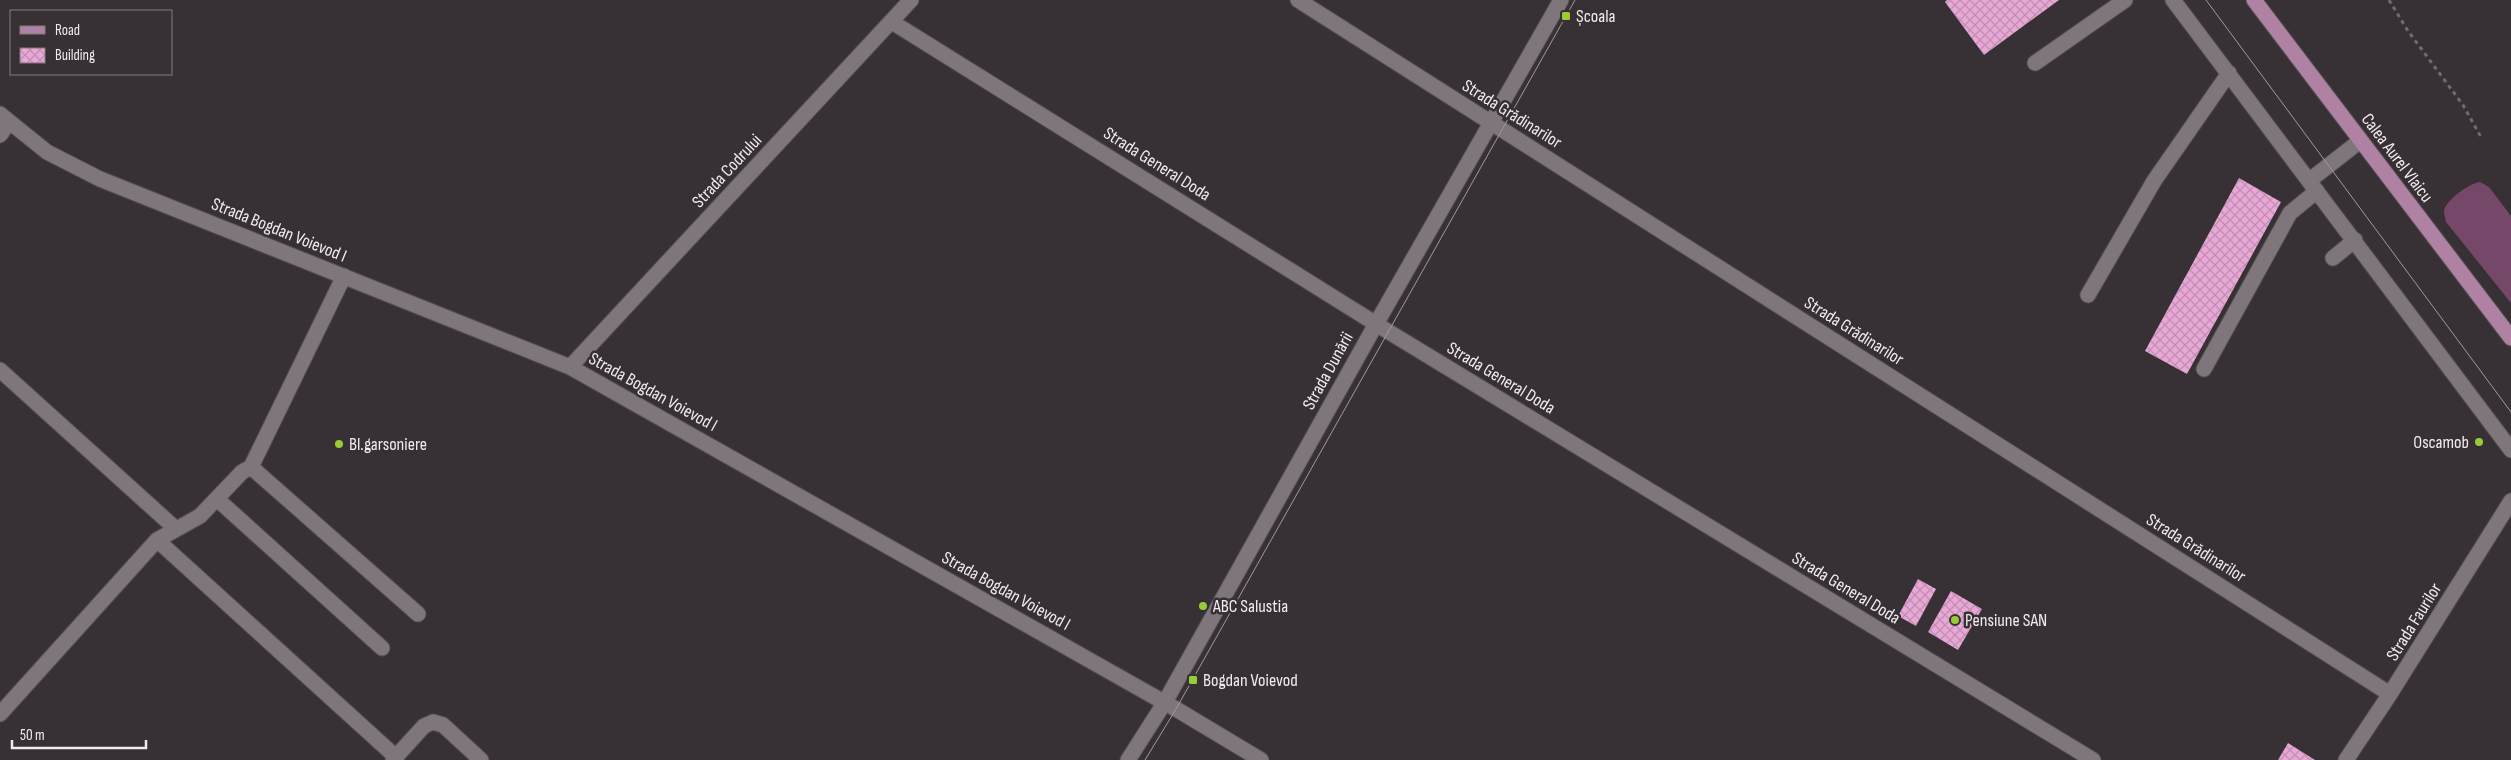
<svg xmlns="http://www.w3.org/2000/svg" width="2511" height="760" viewBox="0 0 2511 760" font-family="'Sofia Sans Condensed',sans-serif">
<defs>
<pattern id="building-cross-hatch" width="8" height="8" patternUnits="userSpaceOnUse" patternTransform="scale(1.25)"><rect width="8" height="8" fill="#e8a7d5"/><path d="M0 0l8 8M0 8l8-8" fill="none" stroke="#c08fb2"/></pattern>
</defs>
<rect width="100%" height="100%" fill="#373035"/>
<path fill="#754768" d="M 2480,182 L 2489,187 L 2511,216 L 2511,303 L 2446,222 C 2445,218 2444,214 2444,210 C 2447,199 2470,183 2480,182 Z"/>
<path fill="url(#building-cross-hatch)" d="M 1947,0 L 2059,0 L 1984,55 L 1945,2 Z
M 2239,178 L 2281,202 L 2187,374 L 2145,351 Z
M 1918,579 L 1936,589 L 1916,626 L 1898,616 Z
M 1951,591 L 1982,609 L 1958,650 L 1928,632 Z
M 2288,743 L 2315,760 L 2278,760 Z"/>
<g fill="none" stroke-linecap="round" stroke-linejoin="round">
<defs>
<path id="minor" d="M 1298,0 L 2390,694
M 2173,0 L 2511,450
M 892,22 L 1389,332 L 2093,760
M 2035,63 L 2125,0
M 0,114 L 47,152 L 100,179 L 570,367 L 1176,709 L 1261,760
M 0,135 L 9,122
M 2310,180 L 2360,141
M 2333,258 L 2355,240
M 2088,295 L 2154,181 L 2229,73
M 570,367 L 911,0
M 2204,369 L 2290,213 L 2317,191
M 0,370 L 176,529
M 251,467 L 418,614
M 217,499 L 382,648
M 157,540 L 396,757
M 0,714 L 157,540 L 200,516 L 242,472 L 251,467 L 344,276
M 393,760 L 424,726 L 433,722 L 443,725 L 481,760
M 1128,760 L 1165,702 L 1376,324 L 1561,0
M 2346,760 L 2390,694 L 2511,501"/>
<path id="major" d="M 2254,0 L 2511,338"/>
</defs>
<use href="#minor" stroke="#554f54" stroke-width="17"/>
<use href="#major" stroke="#554f54" stroke-width="17"/>
<path stroke="#716a6f" stroke-width="3" stroke-dasharray="4 4" stroke-linecap="butt" d="M 2389,0 L 2408,31 L 2463,105 L 2481,137"/>
<use href="#minor" stroke="#7e767b" stroke-width="15"/>
<use href="#major" stroke="#af81a3" stroke-width="15"/>
<path stroke="#a09a9e" stroke-width="1" d="M 2206,0 L 2511,412
M 1145,760 L 1176,709 L 1575,0"/>
</g>
<g fill="#97cc38" stroke="#373035" stroke-width="2">
<rect x="1561" y="11" width="10" height="10" rx="2.5"/>
<circle cx="2479" cy="442" r="5"/>
<circle cx="339" cy="444" r="5"/>
<circle cx="1203" cy="606" r="5"/>
<circle cx="1955" cy="620" r="5"/>
<rect x="1188" y="675" width="10" height="10" rx="2.5"/>
</g>
<g text-anchor="middle" dominant-baseline="central" stroke-width="5" stroke-linejoin="round" paint-order="stroke">
<g font-size="18" fill="#f0ebef" stroke="#373035" text-anchor="start">
<text x="1576" y="16">Școala</text>
<text x="2469" y="442" text-anchor="end">Oscamob</text>
<text x="349" y="444">Bl.garsoniere</text>
<text x="1213" y="606">ABC Salustia</text>
<text x="1965" y="620">Pensiune SAN</text>
<text x="1203" y="680">Bogdan Voievod</text>
</g>
<g font-size="18" fill="#f0ebef" stroke="#373035">
<text transform="translate(1512 114) rotate(32)">Strada Grădinarilor</text>
<text transform="translate(2397 158) rotate(53)">Calea Aurel Vlaicu</text>
<text transform="translate(1157 164) rotate(32)">Strada General Doda</text>
<text transform="translate(727 171) rotate(-47)">Strada Codrului</text>
<text transform="translate(279 230) rotate(22)">Strada Bogdan Voievod I</text>
<text transform="translate(1854 331) rotate(32)">Strada Grădinarilor</text>
<text transform="translate(1328 371) rotate(-61)">Strada Dunării</text>
<text transform="translate(1501 378) rotate(31)">Strada General Doda</text>
<text transform="translate(653 392) rotate(29)">Strada Bogdan Voievod I</text>
<text transform="translate(2196 548) rotate(32)">Strada Grădinarilor</text>
<text transform="translate(1846 588) rotate(31)">Strada General Doda</text>
<text transform="translate(1006 591) rotate(29)">Strada Bogdan Voievod I</text>
<text transform="translate(2414 622) rotate(-58)">Strada Faurilor</text>
</g>
</g>
<rect x="10" y="10" width="162" height="65" fill="#373035" stroke="#817b7f"/>
<rect x="20" y="26" width="25" height="8" fill="#af81a3" stroke="#817b7f"/>
<text x="55" y="35" font-size="15" fill="#f0ebef">Road</text>
<rect x="20" y="48" width="25" height="15" fill="url(#building-cross-hatch)" stroke="#817b7f"/>
<text x="55" y="60" font-size="15" fill="#f0ebef">Building</text>
<path d="M12 740v8h134v-8" fill="none" stroke="#f0ebef" stroke-width="2.5"/>
<text x="20" y="740" font-size="15" fill="#f0ebef" stroke="#373035" stroke-width="4" paint-order="stroke">50 m</text>
</svg>
